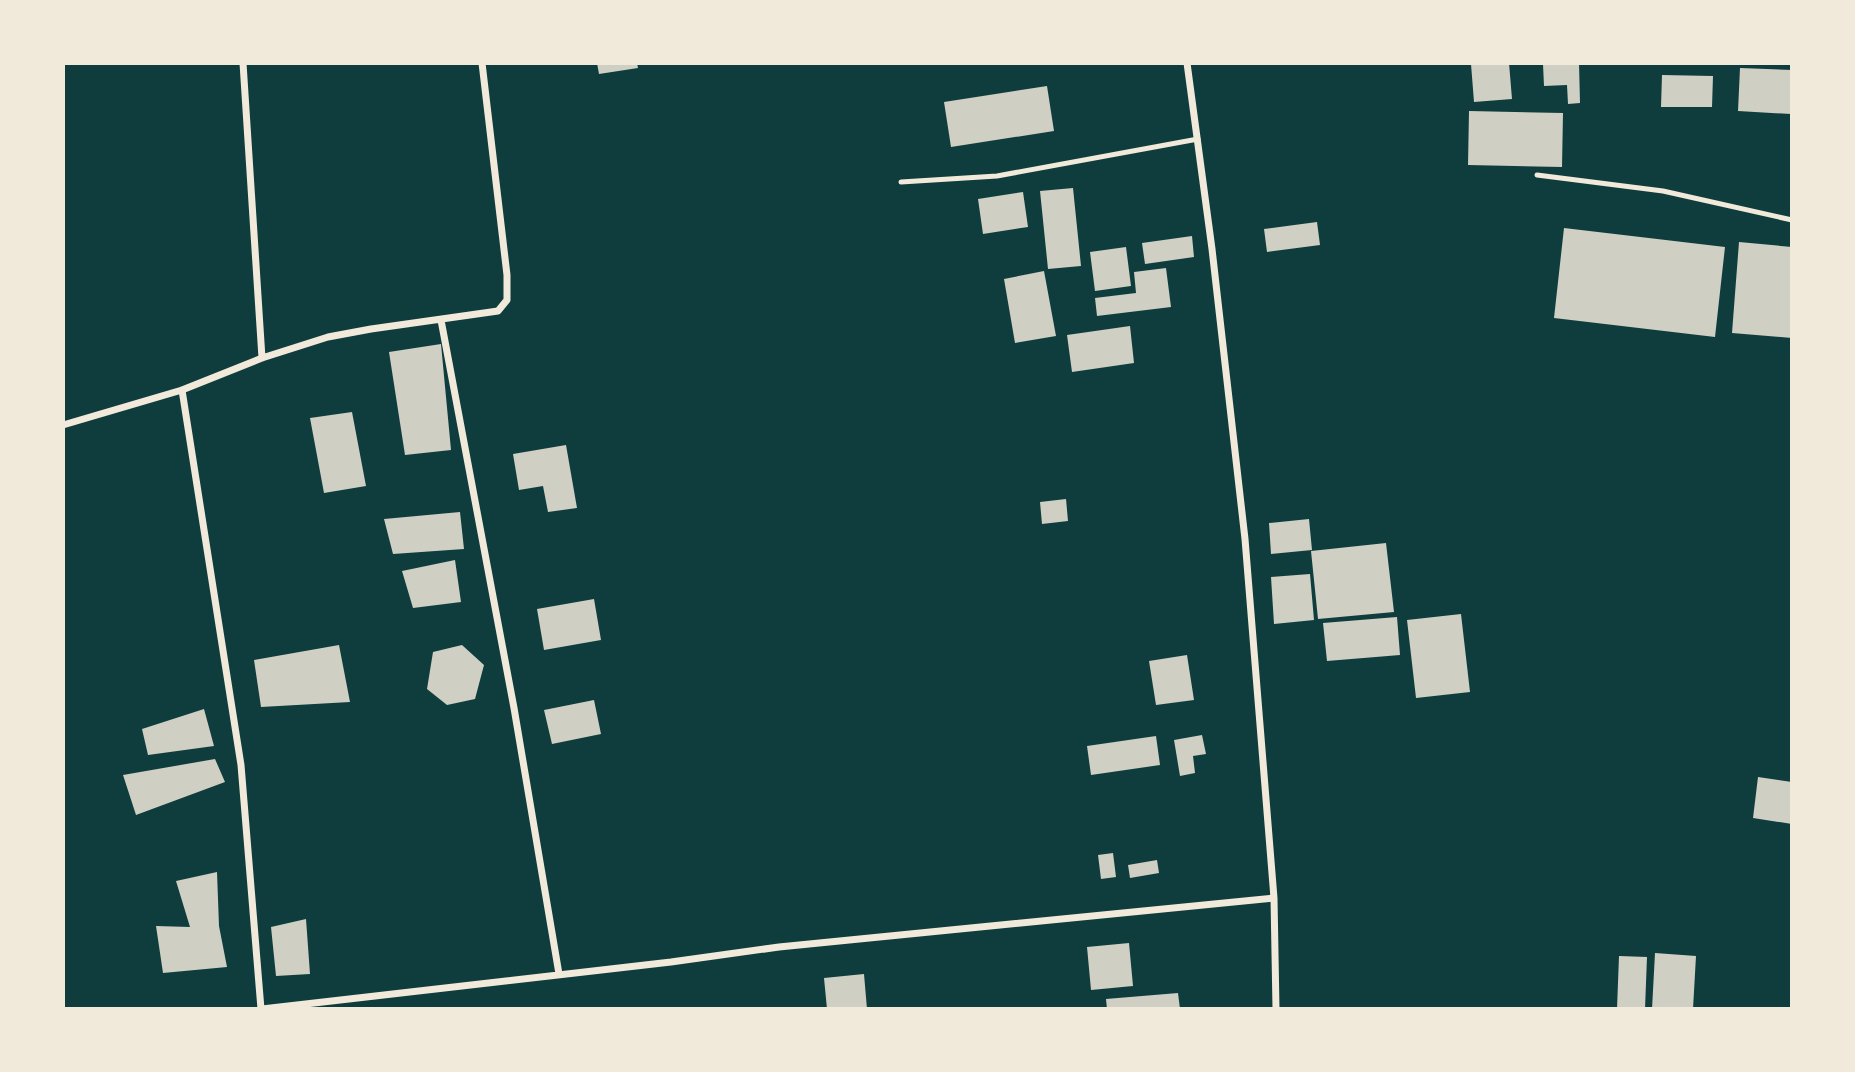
<svg xmlns="http://www.w3.org/2000/svg" width="1855" height="1072" viewBox="0 0 1855 1072" font-family="'DM Sans',sans-serif">
<rect width="100%" height="100%" fill="#0f3d3e"/>
<path fill="#cfcfc3" d="M 597,63 L 637,63 L 638,68 L 599,74 Z
M 1509,63 L 1512,99 L 1474,102 L 1471,64 Z
M 1579,63 L 1580,103 L 1568,104 L 1567,85 L 1544,86 L 1543,64 Z
M 1740,68 L 1792,70 L 1791,114 L 1738,111 Z
M 1662,75 L 1713,76 L 1712,107 L 1661,107 Z
M 1047,86 L 1054,131 L 951,147 L 944,102 Z
M 1469,111 L 1563,113 L 1562,167 L 1468,165 Z
M 1073,188 L 1081,266 L 1048,269 L 1040,191 Z
M 1023,192 L 1028,227 L 983,234 L 978,199 Z
M 1317,222 L 1320,245 L 1267,252 L 1264,229 Z
M 1564,228 L 1725,247 L 1715,337 L 1554,318 Z
M 1192,236 L 1194,257 L 1145,264 L 1142,243 Z
M 1739,242 L 1792,247 L 1792,338 L 1732,333 Z
M 1126,247 L 1131,286 L 1095,291 L 1090,252 Z
M 1166,268 L 1171,307 L 1097,316 L 1095,298 L 1136,293 L 1134,272 Z
M 1044,271 L 1056,336 L 1015,343 L 1004,279 Z
M 1130,326 L 1134,363 L 1072,372 L 1067,335 Z
M 441,344 L 451,450 L 405,455 L 389,352 Z
M 352,412 L 366,486 L 324,493 L 310,418 Z
M 566,445 L 577,508 L 548,512 L 543,486 L 519,490 L 513,454 Z
M 1066,499 L 1068,521 L 1042,524 L 1040,502 Z
M 460,512 L 464,549 L 393,554 L 384,519 Z
M 1309,519 L 1312,550 L 1271,554 L 1269,523 Z
M 1386,543 L 1394,612 L 1318,619 L 1311,551 Z
M 455,560 L 461,602 L 413,608 L 402,571 Z
M 1310,574 L 1314,620 L 1274,624 L 1271,577 Z
M 594,599 L 601,640 L 544,650 L 537,609 Z
M 1461,614 L 1470,692 L 1416,698 L 1407,620 Z
M 1397,617 L 1400,655 L 1327,661 L 1323,623 Z
M 339,645 L 350,702 L 261,707 L 254,660 Z
M 462,645 L 484,665 L 475,699 L 447,705 L 427,689 L 433,652 Z
M 1187,655 L 1194,700 L 1156,705 L 1149,661 Z
M 594,700 L 601,734 L 552,744 L 544,710 Z
M 204,709 L 214,746 L 148,755 L 142,729 Z
M 1202,735 L 1206,754 L 1193,756 L 1195,773 L 1180,776 L 1174,740 Z
M 1156,736 L 1160,765 L 1091,775 L 1087,746 Z
M 215,759 L 225,782 L 136,815 L 123,775 Z
M 1758,777 L 1792,782 L 1792,824 L 1753,818 Z
M 1113,853 L 1116,877 L 1101,879 L 1098,855 Z
M 1157,860 L 1159,873 L 1130,878 L 1128,865 Z
M 217,872 L 219,926 L 227,967 L 163,973 L 156,926 L 190,927 L 176,881 Z
M 306,919 L 310,974 L 276,976 L 271,927 Z
M 1129,943 L 1133,986 L 1091,990 L 1087,947 Z
M 1655,953 L 1696,956 L 1693,1009 L 1652,1009 Z
M 1619,956 L 1647,957 L 1645,1009 L 1617,1009 Z
M 864,974 L 867,1009 L 827,1009 L 824,978 Z
M 1178,993 L 1180,1009 L 1107,1009 L 1106,999 Z"/>
<g fill="none" stroke-linecap="round" stroke-linejoin="round">
<path stroke="#f1e9da" stroke-width="5" d="M 1537,175 L 1663,191 L 1792,220
M 901,182 L 997,176 L 1198,139"/>
<path stroke="#f1e9da" stroke-width="7" d="M 243,63 L 262,358
M 1187,63 L 1212,249 L 1245,539 L 1274,898 L 1276,1009
M 441,320 L 514,708 L 559,974
M 182,390 L 241,765 L 261,1009
M 63,425 L 182,390 L 262,358 L 328,337 L 371,329 L 498,311 L 507,300 L 507,275 L 482,63
M 262,1009 L 671,962 L 779,947 L 1274,898"/>
</g>
<rect width="1855" height="1072" fill="none" stroke="#f1e9da" stroke-width="130"/>
</svg>
